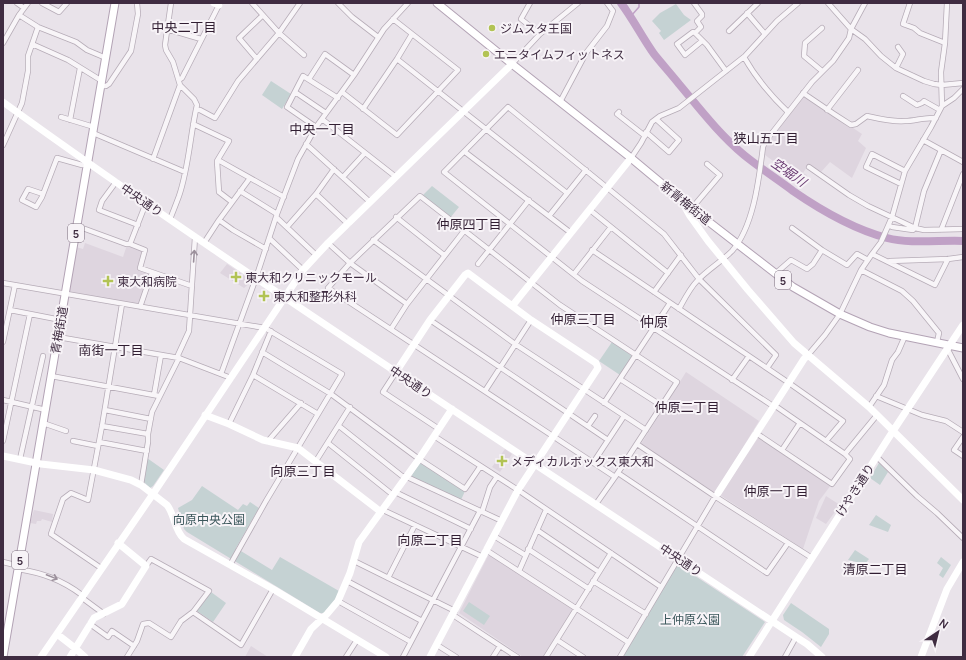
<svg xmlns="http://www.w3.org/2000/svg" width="966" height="660" font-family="Manrope,'Noto Sans JP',sans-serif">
<rect width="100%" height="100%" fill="#e9e3ea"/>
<!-- built -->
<path fill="#ded5df" d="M804 95 862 134 858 141 866 148 852 178 830 162 821 172 809 164 803 173 807 175 803 183 765 155 766 146Z
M85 243 123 257 127 245 143 251 137 268 149 272 138 305 68 291 76 247 83 249Z
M227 264 252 281 244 288 220 273Z
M686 372 759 421 715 493 641 444Z
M758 438 831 485 819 501 803 549 720 495Z
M505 449 512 454 500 472 492 467Z
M826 496 840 505 826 524 816 518Z
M34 510 53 514 52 522 42 519 41 521H37L36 524 30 523Z
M491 555 574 609 543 657H523L459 613 488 556Z
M251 646 268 657H245Z"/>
<!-- green -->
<path fill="#c5d2d3" d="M676 4 684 15 691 20 664 40 659 33 661 31 652 21 660 13Z
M271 81 291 94 282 109 262 95Z
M432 186 459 207 450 218 422 196Z
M612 342 631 355 632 358 620 375 599 361Z
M147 458 164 470 153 486 150 488 144 482Z
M422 463 465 491 461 500 412 477V475L419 464Z
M879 463 888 472 880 485 870 478Z
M202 486 238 510 243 504 247 506 250 502 259 508 236 548 272 570 280 557 339 591 335 600 324 613H320L187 532 184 529 178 508 192 500Z
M876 515 891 525 888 532 869 525Z
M855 550 869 559 865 564 848 560Z
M941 557 951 565 943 578 939 575 943 568 937 563Z
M677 564 765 622 742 657H622Z
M211 592 226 603 213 622 197 611Z
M469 602 490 616 484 625 463 611Z
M791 603 829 629V634L821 647 802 632 784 620 783 615Z"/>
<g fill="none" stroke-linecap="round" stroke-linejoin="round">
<!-- stream -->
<path stroke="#c0a1c6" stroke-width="1.5" d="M631 16 639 7V3"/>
<!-- river -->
<path stroke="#c0a1c6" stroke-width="8" d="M621 3C633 19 642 37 654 54 662 64 671 74 679 84 700 109 719 134 744 155 760 168 777 179 793 191 822 211 853 229 887 238 910 244 940 240 963 241"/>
<!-- street casing -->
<g stroke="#b6acb7" stroke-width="6">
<path id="street" d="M17 3 24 8
M42 3 59 12 67 3
M252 3 279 33 304 55
M338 3 352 17 378 37
M530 3 521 19 540 34
M694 3 702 14V16L697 21 701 27 695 33 693 32 677 44 685 55 702 41
M828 3 851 29 865 39 881 56 896 68 924 81 934 84 942 85 963 83
M910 3 903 24 914 28 920 33 945 43
M747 13 765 34
M19 15 38 27 76 42 87 50 106 58
M822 28 805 43 804 56 822 71
M167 29 201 39
M729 31 758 3
M695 33 707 45 726 71
M3 43 19 15 28 3
M32 44 68 60 102 81
M744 57C756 78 770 95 788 112
M257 59 239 38 263 15
M397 59 567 193
M512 64 540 34 578 3
M896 68 903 54 898 47
M309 79 325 54 354 75
M179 80 182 78 220 3
M101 86H106L109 84 131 51 138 14 137 3
M295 92 326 113
M342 92 397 135 458 70 393 19
M803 93 834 114 851 125 856 124 867 116C880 119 892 122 905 121 915 121 925 117 936 118
M903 96 917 105 922 103 924 101 940 110
M560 102 586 53 607 26 613 11 607 3
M942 106 954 98 963 89
M363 109 397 59 412 34
M196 110H200L215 118 238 81 279 33 300 3
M827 110 858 70
M619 112 617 114 645 136
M61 117 94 127
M322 119 396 177
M70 120 80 68
M193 124 229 141 217 161 219 192 232 202
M316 127 287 107 303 76 338 98
M646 132 669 152 679 140 656 119
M93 133 185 172
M923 140 963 162
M306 144 370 202
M3 145 22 103 28 71V56L38 27
M465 152 571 233
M631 158 641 143 652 122 660 116 679 108 745 56 777 21 798 3
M153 159 180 85
M218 160 284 197
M809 167 849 195 868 206 915 228 924 191 941 150
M343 177 365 153
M116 182 102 201 99 210 138 225
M901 184 866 167 872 154 905 171
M240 191 277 214
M43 194 28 189 22 200 36 207 42 197 57 158 82 165 88 163
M316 194 348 224
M692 208 720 175 707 164
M590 210 668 273
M549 216 586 170
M276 217 316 255
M396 217 444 255
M170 219C173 212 176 204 179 196 189 167 190 135 197 105L194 99 180 85 173 62 166 50 165 45 171 3
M219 220 233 230 266 249
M889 225 892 227 913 230 915 228 924 230 963 229
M77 226 126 244H130L145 250 140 268 192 286
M287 227 316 194 334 169
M792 228 822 250
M941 230 963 174
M269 238 303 270
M373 240 515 344 646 430
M204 243 219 220 250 178
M328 243 350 263 407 304
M130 244 146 203
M592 250 789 383 843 421 826 441
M872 254 935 285 948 259
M890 261 948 259 963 257
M478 264 529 200
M861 270 902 291 913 301 939 333 937 342
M574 274 611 227
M775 274 791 260 807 269 813 264 822 250 847 265 857 254 868 260
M3 283 265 328 342 374 266 501 230 565
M654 292 681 255
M140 307 152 272
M679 309C684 300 690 288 697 281 707 270 721 262 732 251 754 226 759 178 763 147L765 142 812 82 833 61 849 38 851 29 865 3
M10 310 61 320
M430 320 608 440
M391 329 407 304 464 231
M58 337 179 358 231 378
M3 342 15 285
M947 348 963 379
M262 352 331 394 419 459 465 489 480 467
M808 355 825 335 840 314 861 270 872 254 881 242 892 217 905 171 931 127 942 106 941 72 945 43 947 3
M767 368 776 355 699 279 664 234 508 107 444 172 582 281 773 406
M396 372 383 392 439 429
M221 374 256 278 277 214 298 159 316 127 354 75 384 29 408 3
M253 375 318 414
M51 376 159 396
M620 379 662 406
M732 380 749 356
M485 391 531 320
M154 395 161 355
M876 396 922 415 946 421 963 432
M3 400 46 410
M604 403 670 303
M869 407 884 385 892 360 898 352 905 336
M105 410 151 419
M43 423 66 431
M229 424 253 375 271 331
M102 426 148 434
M339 426 402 476 407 477 502 521
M588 426 595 416
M756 433 832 484 850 459 845 454 774 405
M434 436 518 490 661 587
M963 437 954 450 963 456
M3 441 30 314
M73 441 98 446
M268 441 301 403
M99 442 147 451
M328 443 393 495
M637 444 716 497 812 558
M782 450 800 423
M845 454 877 415
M877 457 917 496 937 513 963 538
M20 459 43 356
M316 461 350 407
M593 463 624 416
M618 473 767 573 788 543
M141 485 148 442V434L152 412 179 358 178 355 189 331 195 237
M395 492 471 529
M596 504 615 477 623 465 677 382 560 305 420 196 350 263 328 288 615 477
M383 510 483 557
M482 512 490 487 496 478
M537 530 599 572
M494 536 525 555
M528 549 589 589
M486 550 628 642
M354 561 455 611
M3 562 19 566
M101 568 51 534 63 499 71 493 88 500 102 426 122 304
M18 569C43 573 62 580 82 595
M519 571 546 510
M388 578 415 525
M347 581 422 621
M593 581 646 614
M81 597 104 614
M338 601 411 642
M193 612 241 645 273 589
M453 615 517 657
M90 624 108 637 112 631 134 646
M557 640 583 657
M437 645 456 657
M127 657 137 641 143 624 149 623 171 637 181 621 193 612 209 591 151 559 146 566
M346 657 357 640
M403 657 480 511
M493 657 500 646
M546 657 611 553
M620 657 716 495
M785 657 796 637"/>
</g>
<!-- primary casing -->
<g stroke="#b3a3b5" stroke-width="9">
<path id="primary" d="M437 3 512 64 631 158 691 208 793 287 840 314 870 327 889 333 963 348
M3 657 115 3"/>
</g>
<!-- street -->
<use href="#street" stroke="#f8f5f8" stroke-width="4.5"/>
<!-- secondary -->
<path stroke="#fff" stroke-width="7" d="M214 3 219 5
M3 102C152 210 306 312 459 414 571 488 683 563 796 637L807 644 822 657
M681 200 690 216 708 241 748 290 794 343 869 407 963 500
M513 305 631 158
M396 372 430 320 465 275 468 273 531 320 596 363 598 368 518 490 430 657
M205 415 229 424 263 440 298 448 381 512
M3 456 41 464 94 470 131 480 141 485 167 505C175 515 174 530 184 539L273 589 386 657
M718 493 804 359 808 355
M57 634 75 648 85 657
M41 657 153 494 303 270 328 243 512 64
M70 657 94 618 122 604 146 566 118 543
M295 657 311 629 327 614 338 601 350 573 359 542 419 459 452 409
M749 657 893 431 963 325
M921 657 947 589 963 562"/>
<!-- primary -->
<use href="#primary" stroke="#fff" stroke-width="7"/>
</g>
<!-- one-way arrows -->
<defs><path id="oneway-shaft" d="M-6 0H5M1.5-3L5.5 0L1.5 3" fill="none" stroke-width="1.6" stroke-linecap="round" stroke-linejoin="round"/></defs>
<g stroke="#9c909c">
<use href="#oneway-shaft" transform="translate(194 256) rotate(-86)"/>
<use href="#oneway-shaft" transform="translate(52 577) rotate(22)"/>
</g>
<!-- markers -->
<g fill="#b2c354" stroke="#f7f3f7" stroke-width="1.5">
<circle cx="492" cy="28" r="4"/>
<circle cx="486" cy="54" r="4"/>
<path d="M234 271h4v4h4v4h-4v4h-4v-4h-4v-4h4z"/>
<path d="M106 275h4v4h4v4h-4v4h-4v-4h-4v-4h4z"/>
<path d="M262 290h4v4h4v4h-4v4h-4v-4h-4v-4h4z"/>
<path d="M500 455h4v4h4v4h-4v4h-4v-4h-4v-4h4z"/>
</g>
<g text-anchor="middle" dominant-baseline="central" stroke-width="4" stroke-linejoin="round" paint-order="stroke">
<!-- shield labels -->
<g fill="#f7f3f7" stroke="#766878" stroke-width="1">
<rect x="68" y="224" width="16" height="18" rx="3"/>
<rect x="775" y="271" width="16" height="18" rx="3"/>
<rect x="12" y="551" width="16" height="18" rx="3"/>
</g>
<g font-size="11" font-weight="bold" fill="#3f2c41">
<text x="76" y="233">5</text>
<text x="783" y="280">5</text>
<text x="20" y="560">5</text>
</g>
<!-- poi labels -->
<g font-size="12" fill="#3f2c41" stroke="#f7f3f7" text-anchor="start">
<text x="500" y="28">ジムスタ王国</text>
<text x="494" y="54">エニタイムフィットネス</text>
<text x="245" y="277">東大和クリニックモール</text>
<text x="117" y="281">東大和病院</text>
<text x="273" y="296">東大和整形外科</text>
<text x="511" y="461">メディカルボックス東大和</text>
</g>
<!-- street labels -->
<g font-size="12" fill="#3f2c41" stroke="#f7f3f7">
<text transform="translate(142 200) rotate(35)">中央通り</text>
<text transform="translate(686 203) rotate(39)">新青梅街道</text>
<text transform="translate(59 330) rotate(-80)">青梅街道</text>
<text transform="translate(411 382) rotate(34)">中央通り</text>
<text transform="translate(855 490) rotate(-57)">けやき通り</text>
<text transform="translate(681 560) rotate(34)">中央通り</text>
</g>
<!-- park labels -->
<g font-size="12" fill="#3b575b" stroke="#f7f3f7">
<text x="209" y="519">向原中央公園</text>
<text x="690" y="619">上仲原公園</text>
</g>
<!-- neighbourhood labels -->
<g font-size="13" fill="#311e32" stroke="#f7f3f7">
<text x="184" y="27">中央二丁目</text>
<text x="322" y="129">中央一丁目</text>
<text x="766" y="138">狭山五丁目</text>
<text x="469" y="224">仲原四丁目</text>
<text x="583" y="319">仲原三丁目</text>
<text x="111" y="350">南街一丁目</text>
<text x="687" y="407">仲原二丁目</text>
<text x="303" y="471">向原三丁目</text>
<text x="776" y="491">仲原一丁目</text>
<text x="430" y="540">向原二丁目</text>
<text x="875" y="569">清原二丁目</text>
</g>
<!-- water labels -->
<g font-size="13" font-style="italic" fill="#693a71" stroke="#f7f3f7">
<text transform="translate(789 172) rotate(35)">空堀川</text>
</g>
<!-- quarter labels -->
<g font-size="14" fill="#311e32" stroke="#f7f3f7">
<text x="654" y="321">仲原</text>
</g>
</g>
<!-- border -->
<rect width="966" height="660" fill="none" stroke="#3f2c41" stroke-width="8"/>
<!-- north arrow -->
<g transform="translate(938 632) rotate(35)" stroke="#f7f3f7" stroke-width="3" paint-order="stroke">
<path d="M0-3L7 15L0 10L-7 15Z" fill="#3f2c41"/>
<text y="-6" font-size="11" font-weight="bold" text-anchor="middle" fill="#3f2c41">N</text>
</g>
</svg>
